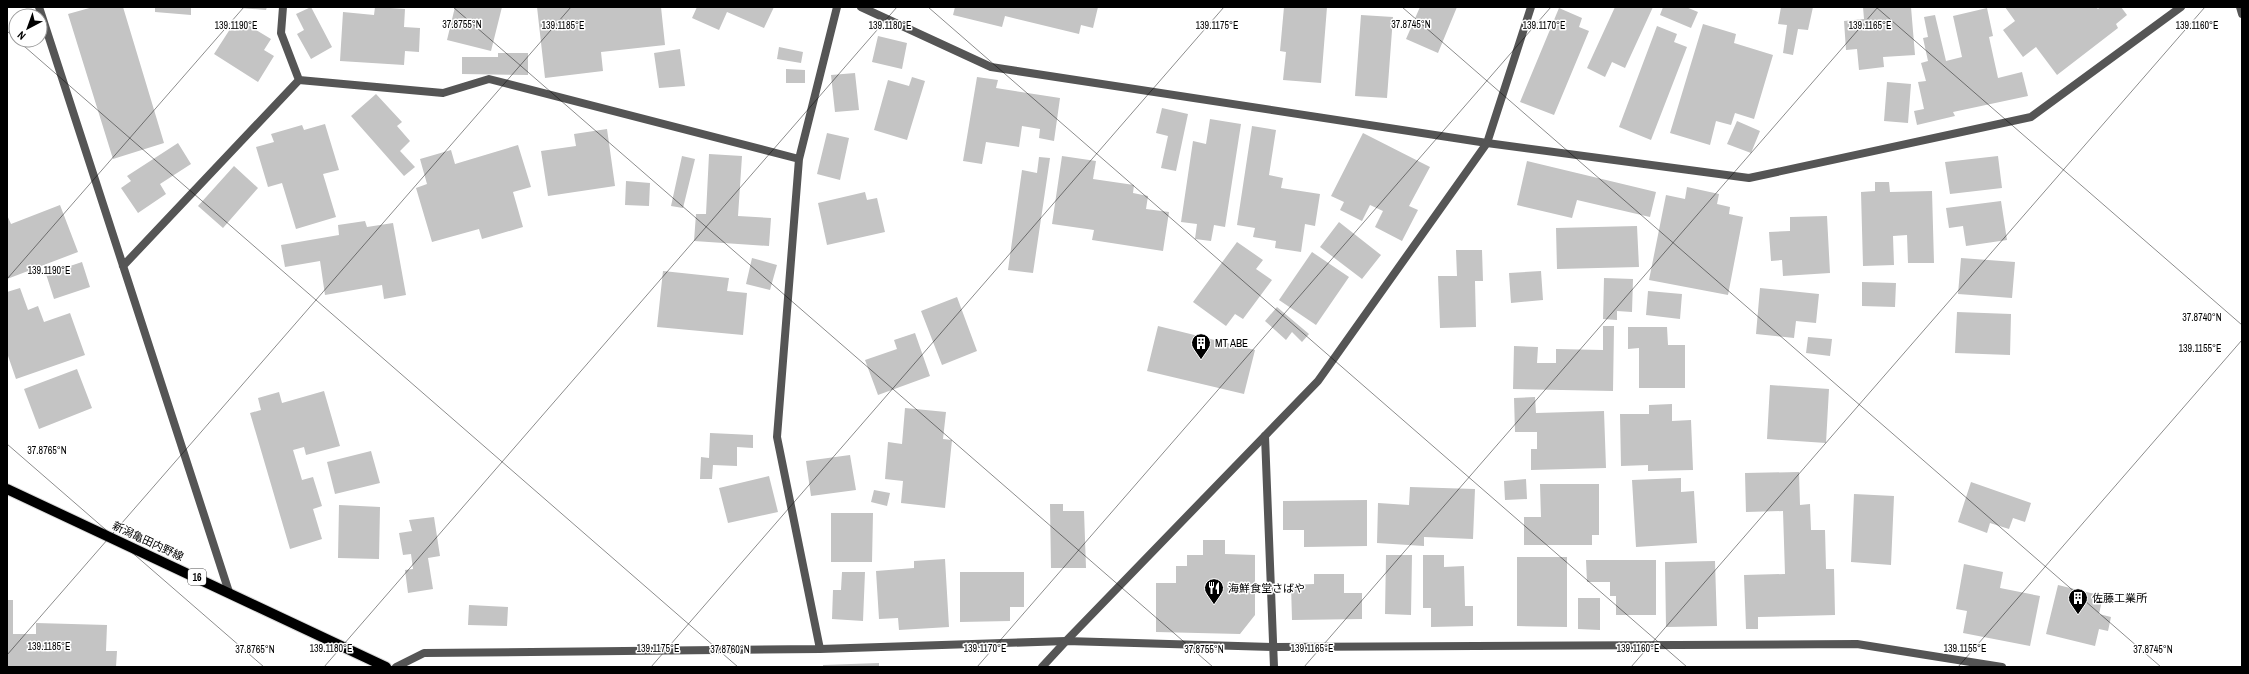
<svg xmlns="http://www.w3.org/2000/svg" width="2249" height="674" font-family="'Archivo Narrow','Noto Sans JP',sans-serif">
<rect width="100%" height="100%" fill="#fff"/>
<!-- building -->
<path fill="#c4c4c4" d="M93 7H123L164 143 113 159 68 14Z
M155 7H191V15L155 12Z
M226 7H267L266 10Z
M311 7 332 47 311 59 297 34 304 30 296 14Z
M375 7 405 9 404 27 420 28 419 52 405 51 404 65 340 61 343 12 374 15Z
M455 7H502L491 51 447 40Z
M537 7H661L665 45 601 52 603 71 545 78Z
M697 7H774L764 28 727 12 719 30 692 18Z
M955 7H1098L1093 28 1081 25 1079 34 1005 16 1002 27 953 15Z
M1284 7H1327L1321 83 1283 80 1286 52 1280 51Z
M1420 7H1457L1438 53 1406 39Z
M1615 7H1653L1625 68 1612 62 1605 77 1587 68Z
M1663 7H1686L1698 12 1691 28 1660 15Z
M1781 7H1813L1808 30 1798 29 1793 55 1783 53 1787 25 1778 24Z
M1863 7H1911L1915 55 1883 57 1884 67 1859 70 1857 49 1846 50 1844 21 1864 19Z
M2005 7H2096L2098 9 2100 7H2121L2127 15 2116 24 2118 28 2057 75 2036 47 2023 57 2003 30 2015 21Z
M1559 8 1582 18 1579 27 1589 31 1554 115 1520 102Z
M1987 8 1993 36 1989 37 1998 78 2022 72 2028 96 1953 112 1955 116 1917 125 1914 111 1924 109 1918 82 1926 81 1921 63 1928 61 1923 38 1928 37 1924 17 1935 15 1946 61 1962 57 1953 16Z
M1361 15 1393 17 1387 98 1355 96Z
M243 22 271 39 264 50 274 56 258 82 214 54 232 26 239 30Z
M1703 24 1736 34 1734 43 1773 55 1754 119 1735 113 1731 125 1716 121 1710 145 1670 133Z
M1657 26 1677 34 1674 42 1687 47 1651 140 1619 127Z
M878 36 907 43 902 69 872 62Z
M779 47 803 52 801 63 777 59Z
M680 49 685 86 659 88 654 53Z
M498 53H528V75L462 74V57H498Z
M786 69 805 70V83H786Z
M855 73 859 110 835 112 831 75Z
M912 77 925 81 907 140 874 130 888 80 909 86Z
M977 77 998 80 996 88 1060 98 1054 141 1039 138 1040 129 1022 126 1019 147 986 142 982 164 963 161Z
M1887 82 1911 84 1908 123 1884 121Z
M376 94 402 122 397 126 410 141 400 151 415 167 404 176 351 116Z
M1162 108 1188 114 1176 171 1161 168 1168 136 1156 133Z
M1210 119 1241 124 1225 227 1214 225 1211 241 1195 239 1197 224 1181 222 1193 141 1206 144Z
M1737 121 1760 131 1751 153 1727 144Z
M325 124 339 170 323 174 336 217 296 229 282 183 268 187 256 147 274 142 271 134 302 125 304 130Z
M1252 126 1276 130 1269 175 1283 178 1281 188 1320 194 1315 226 1305 224 1301 252 1275 248 1276 241 1253 237 1255 228 1237 225Z
M607 129 615 186 548 196 541 151 576 146 574 134Z
M827 133 849 138 840 180 817 174Z
M1363 133 1430 167 1409 206 1418 210 1402 241 1375 227 1383 211 1370 205 1362 221 1340 210 1344 202 1331 196Z
M178 143 191 164 160 184 166 194 138 213 121 188 131 181 127 176Z
M518 145 531 187 513 192 523 227 482 239 479 229 432 242 416 188 427 184 420 159 451 150 455 164Z
M709 154 742 156 738 216 771 218 769 246 694 241 696 214H706Z
M682 156 695 159 683 208 671 206Z
M1062 156 1096 161 1093 179 1134 185 1133 193 1148 196 1146 209 1169 212 1163 251 1092 240 1094 230 1052 224Z
M1998 156 2002 188 1950 194 1945 162Z
M1039 157 1050 158 1033 273 1008 270 1022 170 1037 173Z
M1527 161 1656 192 1650 217 1577 200 1572 218 1517 205Z
M234 166 258 188 223 228 198 206Z
M626 181 650 183 649 206 625 205Z
M1875 182H1889L1890 192 1932 191 1934 263H1908L1907 235 1893 236 1894 265 1863 266 1861 192 1875 191Z
M1687 187 1719 194 1717 204 1730 207 1729 214 1743 217 1728 295 1649 280 1666 195 1685 199Z
M865 192 867 200 877 198 885 232 827 245 818 203Z
M2001 201 2007 240 1966 246 1963 226 1949 228 1946 208Z
M60 205 78 252 7 279V215L11 224Z
M1827 216 1830 273 1783 276 1782 260 1771 261 1769 232 1790 231V217Z
M365 221 367 227 393 223 406 295 384 299 382 285 325 295 320 261 285 267 281 245 339 235 338 225Z
M1339 222 1381 255 1362 279 1320 247Z
M1637 226 1639 267 1557 269 1556 228Z
M1237 242 1263 260 1256 269 1272 280 1243 319 1235 314 1226 326 1193 302Z
M1456 250H1482L1483 281H1475L1476 327 1440 328 1438 276H1457Z
M1312 252 1349 277 1316 325 1279 300Z
M752 258 777 265 770 290 746 284Z
M1961 258 2015 262 2012 298 1958 294Z
M82 262 90 287 54 299 46 274Z
M663 271 729 278 727 291 747 293 743 335 657 327Z
M1541 271 1543 300 1511 303 1509 273Z
M1604 278 1633 279 1632 312 1617 311V320L1603 319Z
M1862 282 1896 283 1895 307 1862 306Z
M20 288 28 310 38 306 44 322 70 313 85 355 16 379 7 353V292Z
M1760 288 1819 294 1816 323 1796 321 1794 338 1756 334Z
M1648 291 1682 294 1680 319 1646 315Z
M957 297 977 351 942 365 921 311Z
M1277 307 1309 334 1302 342 1292 332 1286 340 1265 321Z
M1957 312 2011 314 2010 355 1955 353Z
M1158 326 1255 350 1244 394 1147 371Z
M1603 326H1614L1613 391 1513 389 1514 346 1538 347 1537 363H1556V349L1603 350Z
M1628 327H1667L1668 345H1685V388H1639V348L1628 349Z
M915 333 930 376 878 395 865 360 897 349 894 340Z
M1808 337 1832 339 1830 356 1806 353Z
M77 369 92 408 39 429 24 389Z
M1770 385 1829 389 1826 443 1767 439Z
M324 391 340 446 306 455 304 447 293 450 302 480 313 477 322 506 313 509 322 539 290 549 250 413 261 410 258 398 279 392 282 403Z
M1535 397 1536 413 1604 411 1606 468 1531 470V449H1537V432H1515L1514 398Z
M1672 404V421L1691 420 1693 470 1648 471V465L1621 466 1620 414H1649V405Z
M905 408 946 412 943 439 952 440 945 508 901 503 903 481 885 479 888 442 902 444Z
M710 433 753 435V448L737 447V466L713 465 712 479H700L701 457 709 458Z
M371 451 380 483 335 494 327 462Z
M850 455 856 490 811 496 806 461Z
M1799 472 1800 505 1810 504 1811 530H1825L1826 569H1834L1835 615 1758 617V629H1746L1744 575 1785 574 1783 511 1746 512 1745 473Z
M769 476 778 512 728 523 719 488Z
M1681 478V492L1694 491 1697 543 1636 547 1632 480Z
M1526 479 1527 499 1505 500 1504 481Z
M1971 482 2031 503 2025 522 2013 518 2009 529 1990 523 1987 533 1958 522Z
M1540 484H1599V535H1592V545H1524V517H1541Z
M1410 487 1475 489 1473 539 1424 537V546L1377 543 1378 503 1409 505Z
M874 490 890 493 887 506 871 502Z
M1854 494 1894 496 1891 565 1851 562Z
M1367 500V546L1304 547V530H1283V501Z
M1050 504H1063V511H1084L1086 568H1051Z
M339 505 380 507 379 559 338 558Z
M831 513H873L872 562H831Z
M434 517 440 556 428 558 433 589 408 593 405 570 413 569 411 554 403 555 399 533 412 531 409 520Z
M1203 540H1225V554L1255 555V615L1240 634 1156 632V583H1176V566H1187V555H1203Z
M1386 555H1412L1411 615 1385 614Z
M1423 555H1444V567L1464 566 1465 606H1473V626L1431 627V608H1423Z
M1517 557H1567V627L1517 626Z
M945 559 949 627 899 630 898 618 879 619 876 571 914 568V561Z
M1586 560H1656V615H1616V596H1610V582H1587Z
M1715 561 1717 626 1666 627 1665 562Z
M1964 564 2003 572 2000 588 2040 596 2030 646 1963 633 1967 611 1956 609Z
M842 572H865L863 621 832 619 833 590H841Z
M960 572H1024V607H1010V621L960 622Z
M1314 574H1344V593H1362V619L1292 620 1291 585 1314 584Z
M2058 585 2103 596 2099 614 2111 617 2108 631 2099 629 2095 646 2046 634Z
M1578 598H1600V630L1578 629Z
M7 600H13V634H36V623L107 625 106 651H117L116 667H7Z
M469 605 508 607 507 626 468 625Z
M879 663V667H823V665Z"/>
<g fill="none" stroke-linecap="round" stroke-linejoin="round">
<!-- primary casing -->
<g stroke="#dbdbdb" stroke-width="12">
<path id="primary" d="M7 489 386 667"/>
</g>
<!-- minor -->
<path stroke="#555" stroke-width="8" d="M39 7 229 592
M283 7 281 33 299 80 443 93 489 79 799 159
M861 7 991 67 1487 143 1749 178 2031 117 2181 7
M2240 7 2242 14
M1487 143 1531 7
M123 266 299 80
M1265 436 1274 667
M820 649 777 437 799 159 837 7
M396 667 424 653 820 649 1066 641 1274 647 1857 644 2002 667"/>
<!-- tertiary -->
<path stroke="#555" stroke-width="8" d="M1042 667 1066 641 1318 381 1487 143"/>
<!-- primary -->
<use href="#primary" stroke="#000" stroke-width="10"/>
</g>
<!-- ticks -->
<path fill="none" stroke="#000" stroke-width="1" stroke-opacity="0.45" d="M453 7 1213 667M928 7 1687 667M1402 7 2161 667M1876 7 2242 325M7 31 16 39M17 40 738 667M7 279 244 7M7 444 264 667M7 655 571 7M324 667 897 7M651 667 1224 7M977 667 1551 7M1304 667 1878 7M1631 667 2205 7M1958 667 2242 340"/>
<!-- icons -->
<defs>
<g id="building-pin" transform="scale(1)"><path d="M0 17L-7.5 6A9.5 9.5 0 1 1 7.5 6Z" fill="#000" stroke="#fff"/><path d="M-4-6H4V6H1V3H-1V6H-4ZM-2.5-4.3h1.7v1.8h-1.7ZM.8-4.3h1.7v1.8H.8ZM-2.5-1h1.7V.8h-1.7ZM.8-1h1.7V.8H.8Z" fill="#fff"/></g>
<g id="restaurant-pin" transform="scale(1)"><path d="M0 17L-7.5 6A9.5 9.5 0 1 1 7.5 6Z" fill="#000" stroke="#fff"/><path d="M-5-6h1v4h1v-4h1v4h1v-4h1v5L-1.5 .5V6h-2V.5L-5-1ZM5-6V6H3V1.5H1.5Q1.5-4 5-6Z" fill="#fff"/></g>
</defs>
<g fill-rule="evenodd">
<use href="#building-pin" x="1201" y="343"/>
<use href="#restaurant-pin" x="1214" y="588"/>
<use href="#building-pin" x="2078" y="598"/>
</g>
<g text-anchor="middle" dominant-baseline="central" stroke-width="3" stroke-linejoin="round" paint-order="stroke">
<!-- shield labels -->
<rect fill="#fff" stroke="#4c4c4c" stroke-width="1" x="188" y="569" width="18" height="16" rx="3"/>
<g font-size="10" font-weight="bold" fill="#000">
<text x="197" y="577">16</text>
</g>
<!-- poi labels -->
<g font-size="11" fill="#000" stroke="#fff" text-anchor="start">
<text x="1215" y="343">MT ABE</text>
<text x="1228" y="588">海鮮食堂さばや</text>
<text x="2092" y="598">佐藤工業所</text>
</g>
<!-- street labels -->
<g font-size="11" fill="#000" stroke="#fff">
<text transform="translate(148 541) rotate(25)">新潟亀田内野線</text>
</g>
</g>
<g font-size="10" text-anchor="middle" fill="#000" stroke="#fff" stroke-width="3" stroke-linejoin="round" paint-order="stroke">
<text x="462" y="28">37.8755°N</text>
<text x="1411" y="28">37.8745°N</text>
<text x="2197" y="29">139.1160°E</text>
<text x="236" y="29">139.1190°E</text>
<text x="563" y="29">139.1185°E</text>
<text x="890" y="29">139.1180°E</text>
<text x="1217" y="29">139.1175°E</text>
<text x="1544" y="29">139.1170°E</text>
<text x="1870" y="29">139.1165°E</text>
<text x="49" y="274">139.1190°E</text>
<text x="2202" y="321">37.8740°N</text>
<text x="2200" y="352">139.1155°E</text>
<text x="47" y="454">37.8765°N</text>
<text x="49" y="650">139.1185°E</text>
<text x="331" y="652">139.1180°E</text>
<text x="658" y="652">139.1175°E</text>
<text x="985" y="652">139.1170°E</text>
<text x="1312" y="652">139.1165°E</text>
<text x="1638" y="652">139.1160°E</text>
<text x="1965" y="652">139.1155°E</text>
<text x="255" y="653">37.8765°N</text>
<text x="730" y="653">37.8760°N</text>
<text x="1204" y="653">37.8755°N</text>
<text x="2153" y="653">37.8745°N</text>
</g>
<!-- border -->
<rect width="2249" height="674" fill="none" stroke="#000000" stroke-width="16"/>
<!-- north arrow -->
<g transform="translate(28 28) rotate(221)"><circle r="19" fill="#ffffff" stroke="#999999"/>
<path d="M0-3L7 15L0 10L-7 15Z" fill="#000000"/>
<text y="-6" font-size="11" font-weight="bold" text-anchor="middle" fill="#000000">N</text>
</g>
</svg>
